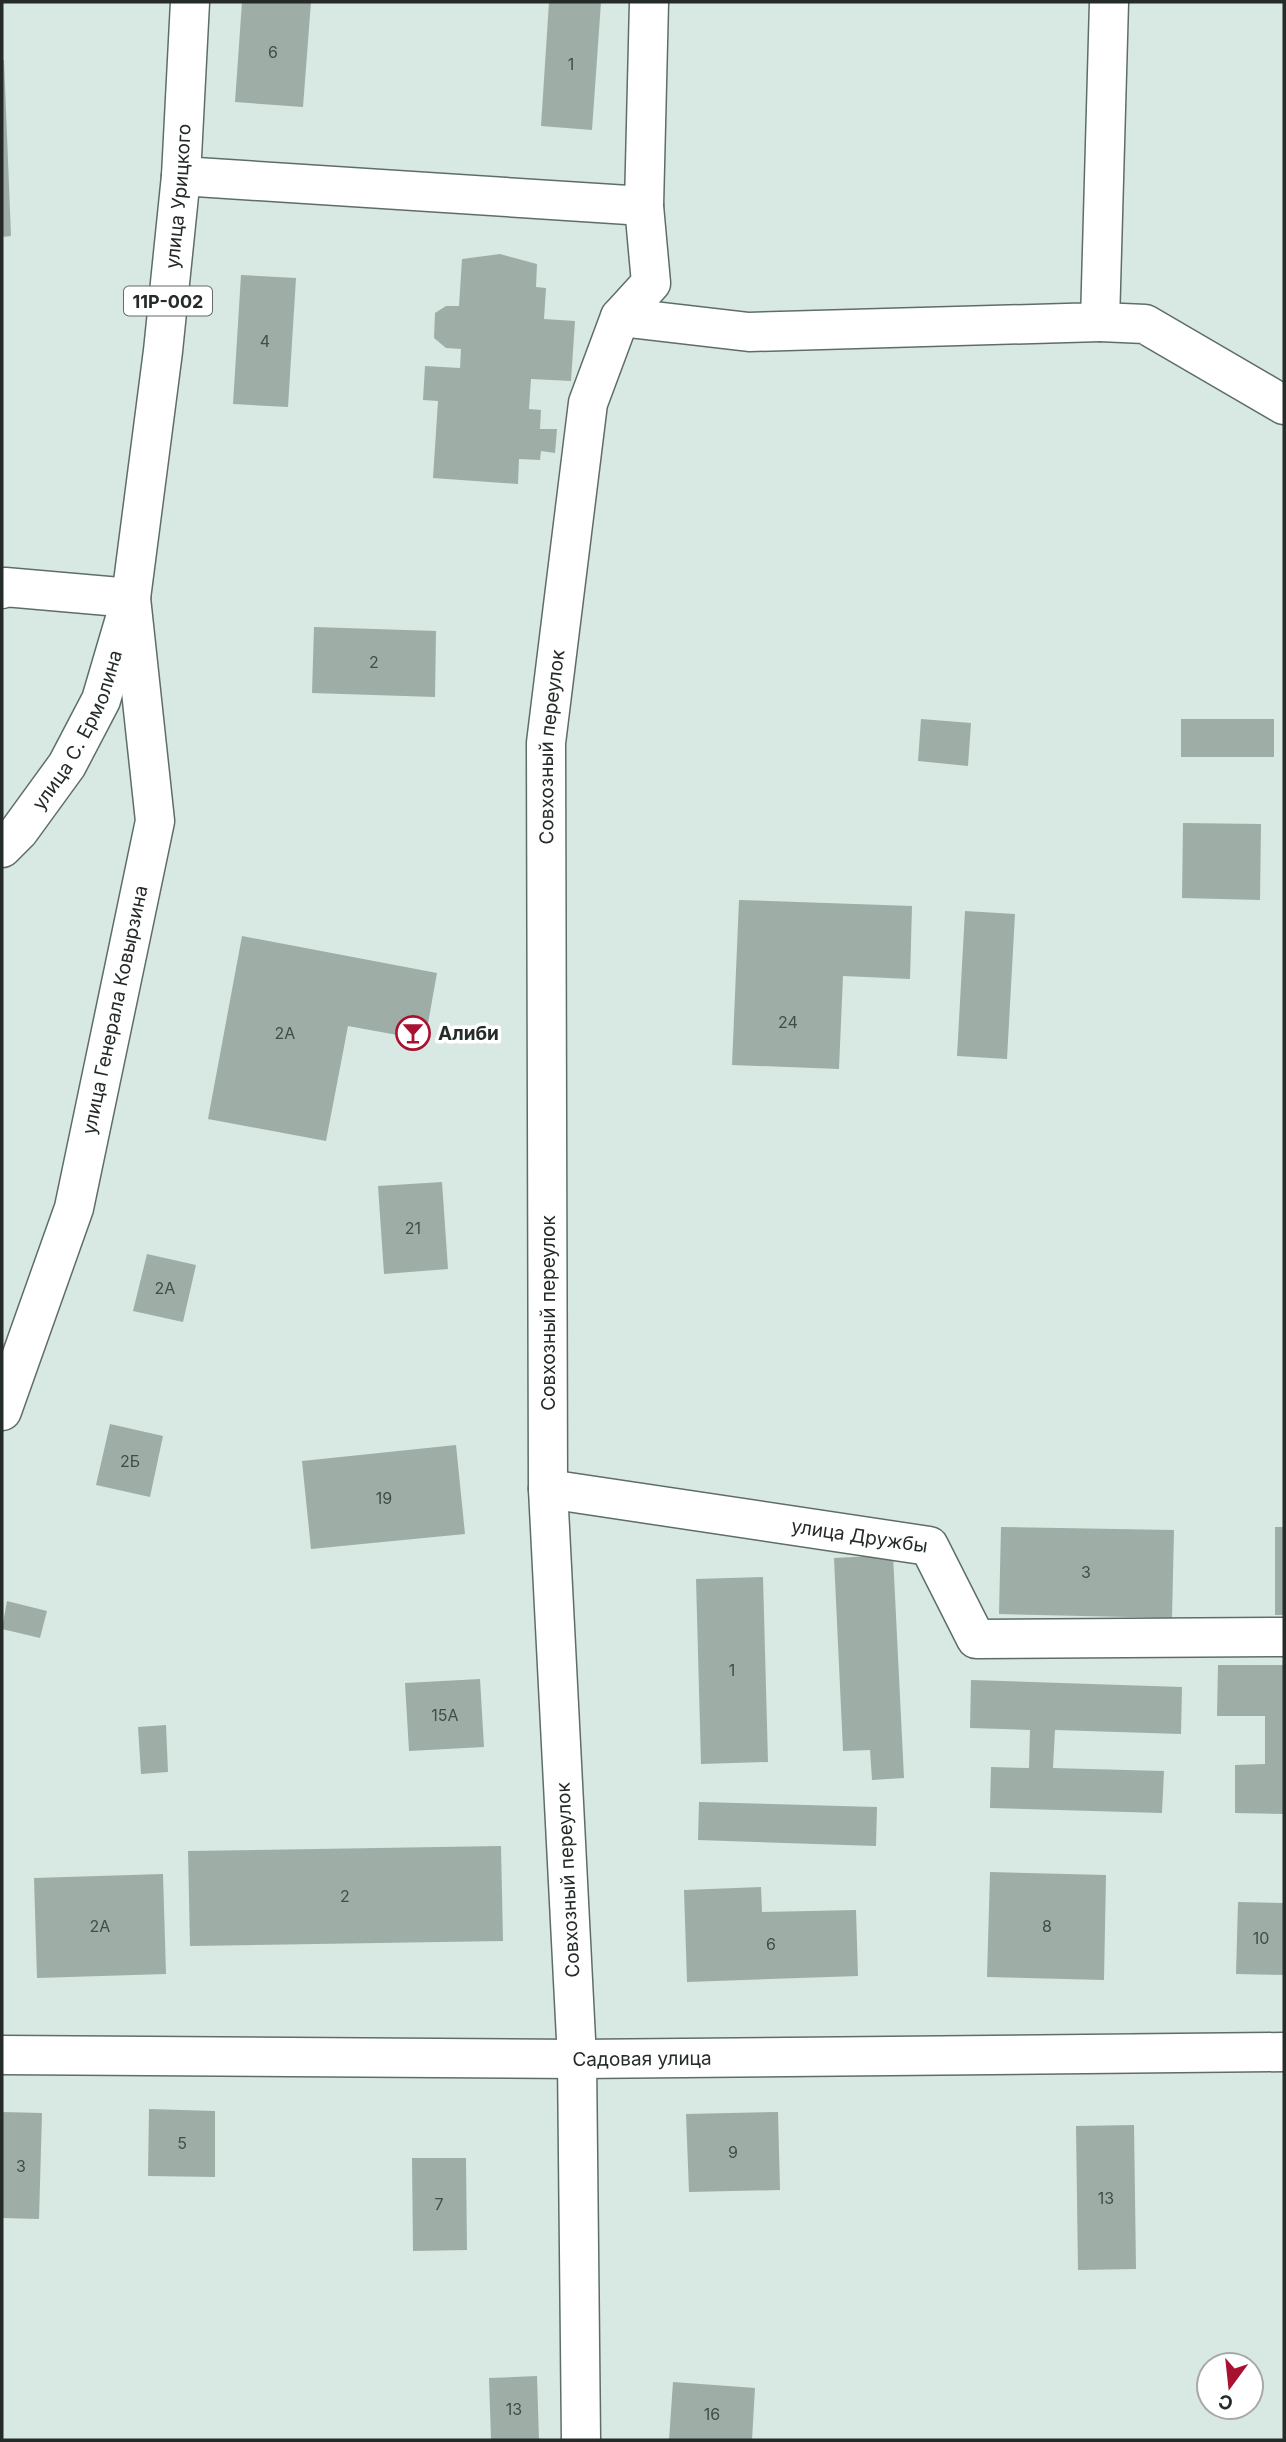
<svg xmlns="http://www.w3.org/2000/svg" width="1286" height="2442" font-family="Inter,sans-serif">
<rect width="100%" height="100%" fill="#d7e9e2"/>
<!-- building -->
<path fill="#9eaea7" d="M242 2H311L303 107 235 102Z
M549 2H601L592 130 541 126Z
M4 60 11 236 2 237V61Z
M500 254 537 264 536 287 546 288 544 319 575 321 571 381 531 379 529 409 541 410 540 429H557L555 453 541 451 540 460 519 459 518 484 433 478 438 401 423 400 425 366 460 368 461 349 446 348 434 338 435 313 446 306H459L462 259Z
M241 275 296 278 288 407 233 404Z
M314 627 436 631 435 697 312 693Z
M921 719 971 723 968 766 918 761Z
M1181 719H1274V757H1181Z
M1183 823 1261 824 1260 900 1182 898Z
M739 900 912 906 910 979 843 976 839 1069 732 1065Z
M965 911 1015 914 1007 1059 957 1056Z
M242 936 437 973 425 1040 348 1026 326 1141 208 1119Z
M442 1182 448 1269 384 1274 378 1186Z
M147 1254 196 1265 183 1322 133 1311Z
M110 1424 163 1436 150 1497 96 1485Z
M456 1445 465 1534 311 1549 302 1461Z
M1001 1527 1174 1530 1172 1618 999 1614Z
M1275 1527H1284V1615H1275Z
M893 1555 904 1778 872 1780 870 1750 843 1751 834 1558Z
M763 1577 768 1762 701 1764 696 1579Z
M7 1601 47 1611 40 1638 2 1629Z
M1218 1665H1284V1814L1235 1813V1765L1265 1764V1716H1217Z
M480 1679 484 1747 409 1751 405 1683Z
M971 1680 1182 1687 1181 1734 1055 1730 1053 1768 1164 1771 1162 1813 990 1808 991 1767 1029 1768 1030 1730 970 1728Z
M166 1725 168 1772 141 1774 138 1727Z
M699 1802 877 1807 876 1846 698 1840Z
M501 1846 503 1941 190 1946 188 1851Z
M990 1872 1106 1875 1104 1980 987 1977Z
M163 1874 166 1974 37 1978 34 1878Z
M761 1887 762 1912 856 1910 858 1976 687 1982 684 1890Z
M1238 1902 1284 1903V1975L1236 1974Z
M149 2109 215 2111V2177L148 2176Z
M2 2112 42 2113 39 2219 2 2218Z
M778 2112 780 2190 689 2192 686 2114Z
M1134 2125 1136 2269 1078 2270 1076 2126Z
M412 2158H466L467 2250 413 2251Z
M537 2376 539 2440H491L489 2378Z
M673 2382 755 2388 752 2440H669Z"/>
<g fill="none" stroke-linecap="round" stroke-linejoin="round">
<!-- minor casing -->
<g stroke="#5e6e67" stroke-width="41">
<g id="minor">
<path d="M181 176 644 206"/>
<path d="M620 317 749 332 1100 322 1109 2"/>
<path d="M1100 322 1145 324 1284 405"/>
<path d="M2 589 5 587 131 598 155 821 74 1208 2 1411"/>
<path id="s1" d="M548 1489 929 1546 976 1639 1284 1637"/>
<path id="s2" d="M2 2055 577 2059 1284 2052"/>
<path id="s3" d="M581 2440 577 2059 548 1489 546 743 588 403 620 317 651 283 644 206 649 2"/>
</g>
</g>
<!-- major casing -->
<g stroke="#5e6e67" stroke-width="41">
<g id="major">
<path id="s4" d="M2 848 19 831 67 765 101 700 131 598 163 351 181 176 190 2"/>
</g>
</g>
<!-- minor -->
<use href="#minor" stroke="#fff" stroke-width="38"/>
<!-- major -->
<use href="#major" stroke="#fff" stroke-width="38"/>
</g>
<!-- icons -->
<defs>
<g id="bar-ring" transform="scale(1.75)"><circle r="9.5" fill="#fff" stroke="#a91130" stroke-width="1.5"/><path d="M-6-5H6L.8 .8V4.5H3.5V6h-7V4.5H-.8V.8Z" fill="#a91130"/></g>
</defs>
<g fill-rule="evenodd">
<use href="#bar-ring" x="413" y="1033"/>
</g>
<g text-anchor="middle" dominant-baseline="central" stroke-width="7" stroke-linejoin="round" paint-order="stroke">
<!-- number labels -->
<g font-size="16" fill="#434c48">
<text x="273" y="52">6</text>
<text x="571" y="64">1</text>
<text x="265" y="341">4</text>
<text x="374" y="662">2</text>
<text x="788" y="1022">24</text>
<text x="285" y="1033">2А</text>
<text x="413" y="1228">21</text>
<text x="165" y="1288">2А</text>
<text x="130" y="1461">2Б</text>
<text x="384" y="1498">19</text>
<text x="1086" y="1572">3</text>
<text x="732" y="1670">1</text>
<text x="445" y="1715">15А</text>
<text x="345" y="1896">2</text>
<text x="100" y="1926">2А</text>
<text x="1047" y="1926">8</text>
<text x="1261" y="1938">10</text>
<text x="771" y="1944">6</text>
<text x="182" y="2143">5</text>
<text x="733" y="2152">9</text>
<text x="21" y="2166">3</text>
<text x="1106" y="2198">13</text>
<text x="439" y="2204">7</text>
<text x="514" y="2409">13</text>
<text x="712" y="2414">16</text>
</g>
<!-- shield labels -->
<rect fill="#fff" stroke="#666b69" stroke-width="2" x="124" y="286.5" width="88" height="29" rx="5"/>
<g font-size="18" font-weight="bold" fill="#252b29">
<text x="168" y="301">11Р-002</text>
</g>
<!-- street labels -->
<g font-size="19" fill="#252b29" stroke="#fff">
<text stroke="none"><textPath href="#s4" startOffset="690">улица Урицкого</textPath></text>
<text stroke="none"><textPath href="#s4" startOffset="142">улица С. Ермолина</textPath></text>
<text stroke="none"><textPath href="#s3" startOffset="1694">Совхозный переулок</textPath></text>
<text transform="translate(115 1010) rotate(-78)">улица Генерала Ковырзина</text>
<text transform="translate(548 1313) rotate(-90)">Совхозный переулок</text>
<text stroke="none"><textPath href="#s1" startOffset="315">улица Дружбы</textPath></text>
<text transform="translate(568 1880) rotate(-93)">Совхозный переулок</text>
<text stroke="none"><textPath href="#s2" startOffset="640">Садовая улица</textPath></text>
</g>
<!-- poi labels -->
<g font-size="19" font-weight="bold" fill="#252b29" stroke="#fff" text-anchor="start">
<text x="438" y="1033">Алиби</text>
</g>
</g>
<!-- border -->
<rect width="1286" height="2442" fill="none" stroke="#252b29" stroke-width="7"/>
<!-- north arrow -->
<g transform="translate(1230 2386) rotate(195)"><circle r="33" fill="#ffffff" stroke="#a8aaa9" stroke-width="2"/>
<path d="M0-5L12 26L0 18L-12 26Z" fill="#a91130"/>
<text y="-10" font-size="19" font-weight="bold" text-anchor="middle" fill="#252b29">С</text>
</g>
</svg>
